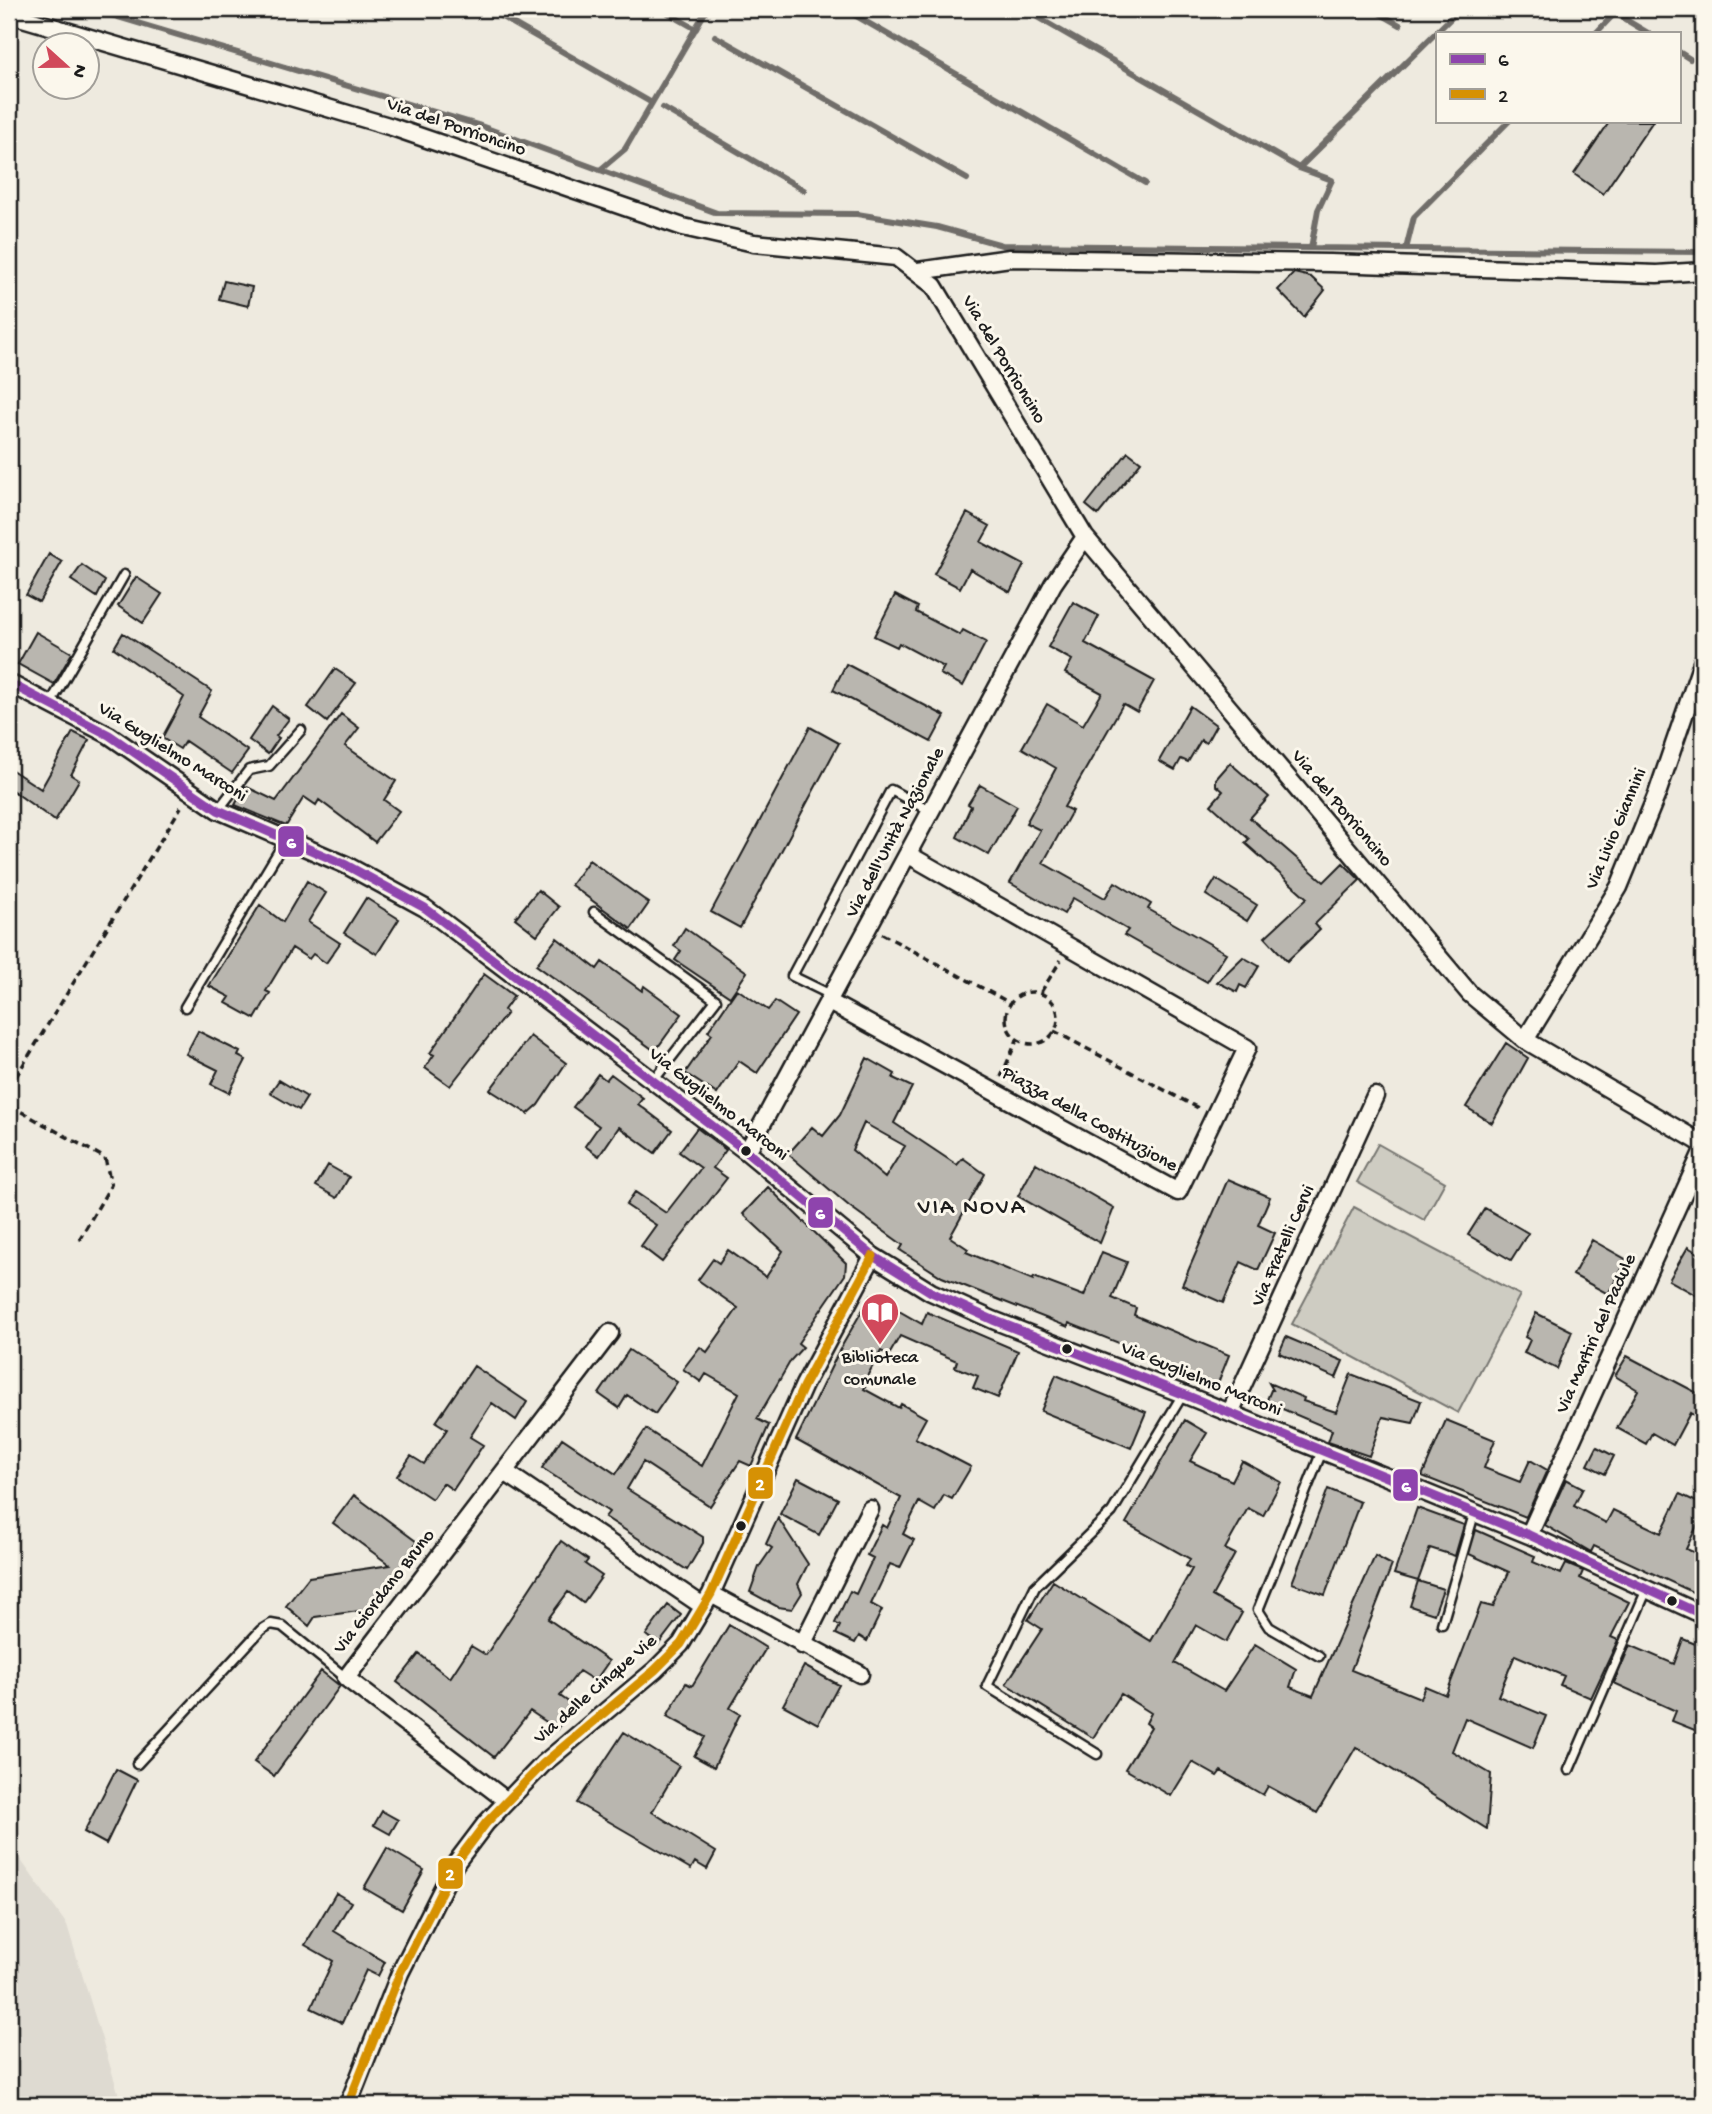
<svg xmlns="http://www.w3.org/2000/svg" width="1712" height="2114" font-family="'Gochi Hand',sans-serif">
<rect width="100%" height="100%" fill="#eeeadf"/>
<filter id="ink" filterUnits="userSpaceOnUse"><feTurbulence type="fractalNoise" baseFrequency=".0143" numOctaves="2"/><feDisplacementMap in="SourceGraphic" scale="14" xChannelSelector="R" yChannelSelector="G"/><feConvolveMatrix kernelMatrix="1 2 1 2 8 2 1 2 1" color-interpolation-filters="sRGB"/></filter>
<g filter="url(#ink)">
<!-- built -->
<path fill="#dedad1" d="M10 1845 67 1925 122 2105H9Z"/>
<!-- green -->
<path fill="#ceccc2" stroke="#75746f" stroke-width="2" d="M1378 1144 1445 1182 1424 1220 1357 1182Z
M1354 1207 1520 1295 1458 1413 1292 1324Z"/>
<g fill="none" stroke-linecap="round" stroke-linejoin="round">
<!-- stream -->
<path stroke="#6f6d69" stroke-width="6" d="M91 9 478 125 717 213 857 214 937 227 1002 245 1703 252
M488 9 652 103
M661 9 696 29
M844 9 1145 183
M1023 9 1299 168 1332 180 1318 210 1311 248
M1372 9 1400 25
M1608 9 1648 33
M1596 33 1615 13
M715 36 967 179
M1679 52 1690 59
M663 108 804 190
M1299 168 1460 9
M600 170 625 149 707 9
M1406 249 1414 217 1509 121"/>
</g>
<!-- building -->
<path fill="#b9b6af" stroke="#1c1c1c" stroke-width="2" fill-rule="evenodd" d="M1610 121H1653L1603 194 1574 174Z
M1294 273 1311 277 1325 290 1304 317 1278 290Z
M224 281 252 287 248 306 219 299Z
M1128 452 1141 462 1098 515 1086 505Z
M967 513 990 526 981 542 1024 565 1010 592 970 569 960 588 934 574Z
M49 554 62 562 39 602 26 595Z
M82 565 105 581 97 597 71 580Z
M136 577 162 594 143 623 118 606Z
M895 595 918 607 916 612 960 635 963 630 986 642 963 686 940 674 944 667 899 643 897 647 874 636Z
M1073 602 1099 616 1085 643 1154 681 1137 712 1123 704 1064 807 1072 811 1043 863 1105 898 1115 882 1151 904 1148 909 1226 953 1207 982 1124 935 1128 930 1073 898 1064 914 1010 883 1040 830 1026 823 1056 768 1022 748 1047 704 1083 725 1102 693 1065 673 1072 660 1048 647Z
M36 632 72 653 54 684 18 664Z
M123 633 212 691 198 717 248 751 232 773 185 741 180 749 162 738 184 697 114 648Z
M846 664 945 716 931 742 833 690Z
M335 669 356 683 327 722 308 707Z
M272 706 289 719 276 736 279 738 268 754 249 740Z
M1190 706 1216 725 1206 743 1201 740 1188 762 1181 759 1175 770 1159 761Z
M341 714 359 728 345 746 396 781 384 800 399 811 375 842 319 800 316 805 304 797 286 826 235 805 245 786 276 801Z
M810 727 839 743 740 928 711 912Z
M73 732 89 740 71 775 79 780 55 821 9 788V768L41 789Z
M1230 763 1269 797 1250 818 1324 882 1343 863 1360 880 1315 924 1320 930 1287 961 1265 937 1307 898 1245 843 1249 839 1211 805 1223 791 1216 785V779Z
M980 785 1017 806 989 855 957 837 971 806 968 804Z
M589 860 649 903 631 929 571 885Z
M1216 879 1257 905 1247 921 1206 895Z
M307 881 326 893 308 922 340 943 326 963 313 954 309 959 292 948 266 991 270 993 255 1019 226 1003 230 997 209 986 260 905 283 922Z
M538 890 559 907 537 935 515 918Z
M366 898 399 919 377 954 344 933Z
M685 928 747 972 730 997 675 960 681 951 674 946Z
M557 938 597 969 602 962 642 991 644 986 682 1014 655 1051 536 965Z
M1243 957 1259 966 1246 988 1240 985 1237 992 1217 982Z
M484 974 514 996 504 1010 507 1013 450 1086 425 1068 434 1055 430 1053Z
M737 989 768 1010 775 1001 796 1015 757 1073 739 1061 717 1094 685 1073 712 1034 708 1031Z
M198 1031 240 1052 238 1056 246 1060 229 1093 211 1084 218 1070 186 1054Z
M530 1036 566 1063 538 1105 528 1114 490 1090Z
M1506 1043 1528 1058 1492 1123 1466 1107Z
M867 1058 895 1074 893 1078 912 1087 894 1123 957 1165 963 1158 985 1174 950 1237 968 1249 966 1252 1033 1280 1034 1277 1084 1296 1102 1252 1127 1262 1112 1298 1136 1308 1134 1315 1229 1355 1216 1388 1138 1354 1139 1351 1069 1323 1068 1327 942 1277 900 1250 903 1245 849 1206 788 1154 812 1127 823 1136 840 1115ZM864 1123 905 1146 885 1178 852 1150Z
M598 1074 606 1080 611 1074 643 1098 638 1104 672 1130 655 1153 619 1127 599 1156 585 1146 599 1126 573 1107Z
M279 1080 307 1097 299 1110 270 1093Z
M697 1128 726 1150 713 1168 727 1178 662 1262 641 1246 656 1225 626 1205 635 1192 666 1213 701 1168 679 1152Z
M1036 1163 1114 1208 1100 1243 1018 1196Z
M328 1165 349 1177 337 1198 316 1186Z
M1228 1179 1270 1197 1258 1225 1275 1233 1258 1270 1241 1262 1223 1303 1182 1285Z
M768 1187 846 1263 845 1275 798 1343 803 1347 791 1360 757 1419 769 1425 751 1466 740 1461 710 1506 643 1462 627 1489 703 1537V1543L687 1570 605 1517 609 1512 542 1468 562 1438 616 1474 646 1429 702 1466 739 1393 706 1374 701 1382 683 1369 700 1347 707 1352 738 1308 698 1280 713 1259 719 1263 728 1250 766 1277 783 1251 743 1214Z
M1485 1208 1528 1233 1511 1260 1468 1235Z
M1592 1240 1627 1260 1608 1294 1573 1275Z
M1688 1247 1703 1256V1299L1669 1280Z
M871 1295 922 1324 927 1312 1018 1351 998 1398 973 1388 978 1376 955 1367 957 1361 900 1336 889 1355 881 1351 865 1380 868 1382 864 1389 899 1408 901 1404 926 1418 915 1438 971 1467 952 1499 944 1495 935 1511 919 1502 903 1534 914 1540 900 1568 890 1564 871 1604 882 1610 867 1641 859 1636 855 1643 836 1634 840 1626 835 1623 850 1591 856 1594 873 1558 867 1555 882 1525 887 1528 901 1498 796 1440 839 1351Z
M1536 1313 1572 1331 1557 1369 1524 1353 1530 1340 1525 1337Z
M1286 1337 1343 1361 1336 1378 1279 1353Z
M629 1350 677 1382 655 1414 627 1395 619 1408 599 1394Z
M1627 1356 1703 1396 1695 1416 1690 1413 1673 1445 1652 1433 1646 1444 1617 1428 1638 1390 1615 1376Z
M474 1366 527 1402 516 1420 492 1403 470 1437 483 1445 453 1490 443 1483 432 1499 397 1476 411 1456 424 1464 447 1429 436 1422Z
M1351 1374 1421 1401 1413 1423 1383 1417 1369 1456 1328 1442 1332 1430 1266 1402 1271 1390H1273L1269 1383 1304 1398 1303 1401 1336 1412Z
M1056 1375 1146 1412 1131 1448 1041 1411Z
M1185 1420 1207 1433 1190 1461 1232 1481 1242 1461 1281 1482 1263 1516 1248 1508 1225 1549 1235 1554 1212 1596 1242 1613 1226 1642 1196 1625 1175 1663 1224 1691 1255 1644 1296 1669 1290 1687 1313 1696 1375 1556 1392 1565 1351 1670 1420 1698 1425 1686 1446 1695 1481 1604 1493 1607 1509 1572 1469 1554 1476 1530 1535 1556 1533 1562 1561 1574 1566 1564 1583 1571 1580 1578 1629 1602 1611 1637 1618 1640 1591 1698 1560 1685 1564 1676 1515 1655 1498 1696 1546 1716 1533 1748 1465 1718 1452 1751 1491 1774 1487 1829 1356 1747 1317 1813 1268 1786 1263 1795 1221 1771 1217 1776 1192 1762 1171 1796 1125 1769 1151 1727 1146 1723 1151 1713 1121 1694 1093 1738 1006 1684 1042 1629 1028 1620 1053 1581 1151 1641 1192 1569 1186 1566 1190 1559 1126 1523Z
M1446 1420 1495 1440 1484 1468 1520 1482 1530 1460 1547 1470 1526 1517 1422 1476Z
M1597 1447 1614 1456 1605 1474 1588 1465Z
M798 1478 838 1499 819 1535 780 1514Z
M1566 1479 1583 1488 1574 1506 1606 1523 1613 1510 1661 1533 1680 1494 1703 1505V1513L1686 1549 1703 1556V1597L1594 1546 1591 1552 1545 1525Z
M1328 1489 1360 1502 1325 1595 1292 1583Z
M354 1495 417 1542 366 1618 359 1611 315 1617 309 1626 286 1606 309 1577 390 1565 333 1523Z
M1417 1508 1464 1525 1455 1556 1430 1548 1418 1581 1394 1574Z
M778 1518 808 1564 798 1584 802 1593 792 1609 778 1607 750 1592 759 1567 772 1548 766 1544Z
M561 1541 588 1560 585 1564 602 1576 583 1603 568 1592 548 1619 609 1661 595 1681 579 1671 560 1696 573 1705 557 1729 530 1711 494 1757 397 1682 419 1654 450 1678 471 1646 486 1655Z
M1418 1581 1443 1589 1434 1614 1410 1606Z
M668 1605 681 1615 658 1645 646 1635Z
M729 1625 766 1648 730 1708 740 1714 714 1767 694 1756 705 1737 667 1716 686 1683 692 1686Z
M1683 1639 1703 1647V1716L1697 1731 1672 1721 1676 1711 1614 1683 1630 1645 1674 1664Z
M804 1666 839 1685 818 1724 783 1705Z
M321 1671 340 1686 274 1776 254 1762Z
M624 1732 679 1766 652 1812 716 1852 707 1869 695 1862 691 1869 577 1803Z
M116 1769 137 1780 106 1844 84 1832Z
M382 1811 398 1820 390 1834 374 1825Z
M387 1848 424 1870 402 1910 364 1888Z
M336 1893 351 1902 334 1931 385 1962 378 1976 366 1970 342 2023 311 2008 333 1961 305 1945Z"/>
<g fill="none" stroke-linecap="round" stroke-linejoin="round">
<!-- service casing -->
<g stroke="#1c1c1c" stroke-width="13">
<path id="service" d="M50 704 124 575
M218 810 249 770 269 766 301 730
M594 912 716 1000 653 1081
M831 995 792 976 891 790 932 812
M185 1007 286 839
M1442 1624 1474 1514
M1319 1656 1269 1627 1258 1610 1322 1451
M1097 1754 987 1686 1035 1587 1112 1512 1183 1394
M137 1764 261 1630 271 1624 282 1626 346 1678
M1569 1770 1647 1589"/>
</g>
<!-- minor casing -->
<g stroke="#1c1c1c" stroke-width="21">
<path id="minor" d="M9 14 392 127 683 227 754 243 896 257 934 286 1085 537 1470 994 1525 1040 1703 1144
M918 271 1010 258 1330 263 1657 274 1703 271
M9 683 109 735 218 810 346 865 425 908 747 1152 873 1256 931 1292 993 1320 1183 1394 1529 1535 1703 1615
M829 1002 1178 1192 1247 1048 909 855
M1525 1040 1619 887 1657 794 1703 660
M747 1152 1053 584 1085 537
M1230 1413 1375 1096
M505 1472 703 1606
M1529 1535 1703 1150
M711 1594 860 1674
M802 1645 870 1509
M507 1801 346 1678 610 1333
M348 2105 400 1973 455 1864 486 1823 543 1764 655 1670 681 1644 711 1594 804 1385 873 1256"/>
</g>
<!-- path -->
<path stroke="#1c1c1c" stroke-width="3.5" stroke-dasharray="7 5" stroke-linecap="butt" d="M882 934 1010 1003
M1006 1018a26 26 0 1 1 52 0a26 26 0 1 1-52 0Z
M1041 992 1061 960
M1054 1031 1200 1109
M1001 1077 1017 1040
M79 1240 111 1185 105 1158 18 1110 11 1100 9 1088 181 807"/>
<!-- service -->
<use href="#service" stroke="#fbf7ec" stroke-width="8"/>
<!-- minor -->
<use href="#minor" stroke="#fbf7ec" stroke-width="16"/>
<!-- bus-1 casing -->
<g stroke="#fbf7ec" stroke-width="14">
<path id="bus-1" d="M9 683 109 735 218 810 346 865 425 908 747 1152 873 1256 931 1292 993 1320 1183 1394 1529 1535 1703 1615"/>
</g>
<!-- bus-2 casing -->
<g stroke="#fbf7ec" stroke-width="14">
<path id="bus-2" d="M348 2105 400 1973 455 1864 486 1823 543 1764 655 1670 681 1644 711 1594 804 1385 873 1256"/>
</g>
<!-- bus-1 -->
<use href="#bus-1" stroke="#8e44ad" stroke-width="9"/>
<!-- bus-2 -->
<use href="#bus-2" stroke="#d69104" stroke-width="9"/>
</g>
</g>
<!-- icons -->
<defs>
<g id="library-pin" transform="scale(2.0125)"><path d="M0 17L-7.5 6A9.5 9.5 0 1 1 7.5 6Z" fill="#d1495b" stroke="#fbf7ec"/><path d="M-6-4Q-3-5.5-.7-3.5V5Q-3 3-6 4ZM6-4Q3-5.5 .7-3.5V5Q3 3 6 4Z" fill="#fff"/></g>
</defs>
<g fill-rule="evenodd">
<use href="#library-pin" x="880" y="1312"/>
</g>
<!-- markers -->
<g fill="#1c1c1c" stroke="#fbf7ec" stroke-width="2.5">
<circle cx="746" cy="1151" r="6"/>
<circle cx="1067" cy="1349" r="6"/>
<circle cx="741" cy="1526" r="6"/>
<circle cx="1672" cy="1601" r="6"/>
</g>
<g text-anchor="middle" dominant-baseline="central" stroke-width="6" stroke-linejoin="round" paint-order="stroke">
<!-- street labels -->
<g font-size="19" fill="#1c1c1c" stroke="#fbf7ec">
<text transform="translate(456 128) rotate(19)">Via del Porrioncino</text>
<text transform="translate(1003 360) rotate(59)">Via del Porrioncino</text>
<text transform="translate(172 753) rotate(32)">Via Guglielmo Marconi</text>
<text transform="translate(1341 809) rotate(50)">Via del Porrioncino</text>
<text transform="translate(1617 829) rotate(-67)">Via Livio Giannini</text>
<text transform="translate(896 833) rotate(-62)">Via dell'Unità Nazionale</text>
<text transform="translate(718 1105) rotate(38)">Via Guglielmo Marconi</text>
<text transform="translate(1089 1120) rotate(29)">Piazza della Costituzione</text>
<text transform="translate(1284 1246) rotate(-66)">Via Fratelli Cervi</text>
<text transform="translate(1597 1334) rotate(-66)">Via Martiri del Padule</text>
<text transform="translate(1201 1380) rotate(22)">Via Guglielmo Marconi</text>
<text transform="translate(385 1592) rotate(-52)">Via Giordano Bruno</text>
<text transform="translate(596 1690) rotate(-41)">Via delle Cinque Vie</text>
</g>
<!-- poi labels -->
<g font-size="19" fill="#1c1c1c" stroke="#fbf7ec">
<text x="880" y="1358">Biblioteca<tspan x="880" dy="22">comunale</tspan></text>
</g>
<!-- quarter labels -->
<g font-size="23" letter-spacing="2" fill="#1c1c1c" stroke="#fbf7ec">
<text x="972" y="1208">VIA NOVA</text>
</g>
</g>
<g stroke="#fbf7ec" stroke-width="2.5">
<rect x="277" y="825" width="28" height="33" rx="7" fill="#8e44ad"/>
<rect x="807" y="1196" width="27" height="33" rx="7" fill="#8e44ad"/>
<rect x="747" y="1466" width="27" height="34" rx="7" fill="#d69104"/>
<rect x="1392" y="1468" width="27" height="34" rx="7" fill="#8e44ad"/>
<rect x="437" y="1857" width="27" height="33" rx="7" fill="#d69104"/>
</g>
<g font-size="19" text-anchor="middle" font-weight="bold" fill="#fff">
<text x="291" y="848">6</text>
<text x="820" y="1219">6</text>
<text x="760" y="1490">2</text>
<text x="1406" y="1492">6</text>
<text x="450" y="1880">2</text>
</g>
<!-- margin -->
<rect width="1712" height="2114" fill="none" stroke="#fbf7ec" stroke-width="35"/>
<rect x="18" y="18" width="1677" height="2079" fill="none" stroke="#1c1c1c" stroke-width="2.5" filter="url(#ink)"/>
<!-- legend -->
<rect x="1436" y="32" width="245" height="91" fill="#fbf7ec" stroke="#a29f99" stroke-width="2"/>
<rect x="1450" y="54" width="35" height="10" fill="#8e44ad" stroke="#a29f99" stroke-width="2"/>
<text x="1498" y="66" font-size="21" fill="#1c1c1c">6</text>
<rect x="1450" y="89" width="35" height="10" fill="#d69104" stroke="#a29f99" stroke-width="2"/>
<text x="1498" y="102" font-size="21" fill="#1c1c1c">2</text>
<!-- north arrow -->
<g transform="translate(66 66) rotate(111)"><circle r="33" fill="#fbf7ec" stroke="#a29f99" stroke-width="2"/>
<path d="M0-5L12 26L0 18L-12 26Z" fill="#d1495b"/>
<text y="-10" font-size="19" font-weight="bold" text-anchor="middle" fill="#1c1c1c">N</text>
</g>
</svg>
